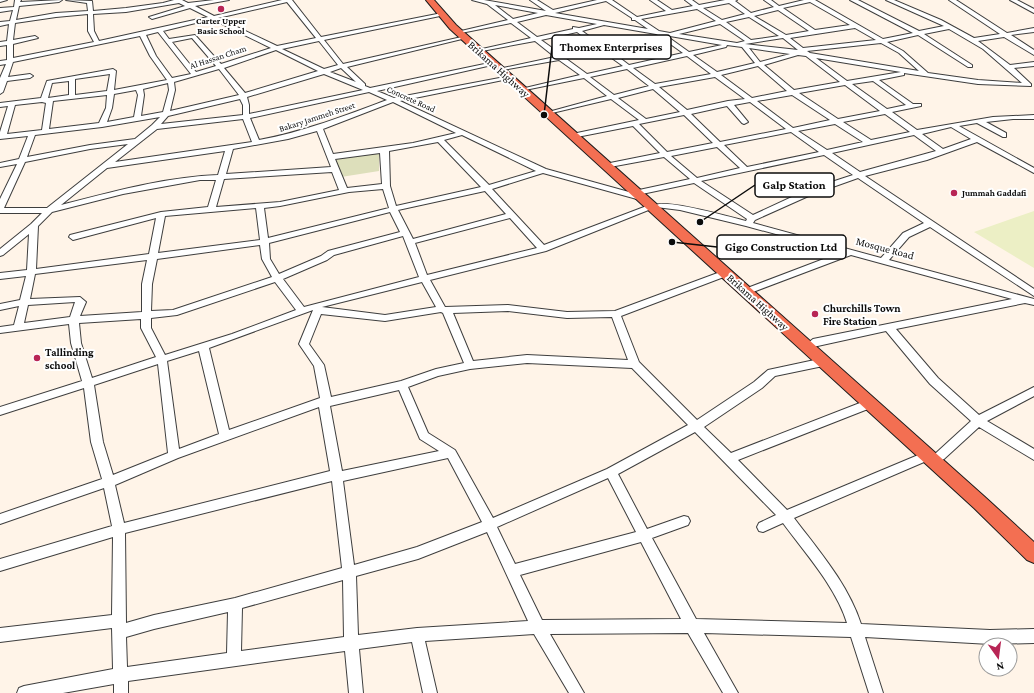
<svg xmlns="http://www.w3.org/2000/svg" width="1034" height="693" font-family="'Crimson Pro',serif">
<rect width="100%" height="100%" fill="#fff4e8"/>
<!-- cemetery -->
<path fill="#dddfbb" d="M379 153V171L341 177 334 159Z"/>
<!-- pitch -->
<path fill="#ecefc5" d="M1034 211V268L974 232Z"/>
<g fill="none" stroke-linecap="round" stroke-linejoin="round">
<!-- minor casing -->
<g stroke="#3e3e3e" stroke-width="2">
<path id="minor" d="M0 0H7L0 2Z
M15 0H21L20 2 62 0 59 2 19 6 16 20 56 13 88 11 87 3 66 0 92 1 93 11 126 8 163 3 174 0H182L188 3 214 0H229L195 6 214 16 282 0H292L321 37 442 13 443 14 440 16 324 40 343 64 466 36V38L347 67 365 84V86L370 88 494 62V64L492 65 377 91 394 98 510 76V78L508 79 400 101 546 169 647 197 648 199 644 201 543 173 492 189 544 245 652 204 656 205C667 199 730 217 746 221L747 219 694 183 642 194H639V190L690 179 664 157 610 167V163L660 153 633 126 577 137V133L639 120 611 99 552 113V111L607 96 584 78 525 90V88L580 75 559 60 503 70V68L555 57 535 41 482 51V49L531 38 511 23 461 33V31L508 20 487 4 472 0H484L546 11 530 0H537L553 10 597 0H612L637 17 666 11 650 0H657L672 10 693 6 685 0H692L699 5 725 0H737L735 1 751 13 774 7 764 0H771L779 6 804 0H815L883 39 913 33 850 0H858L919 31 944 26 886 0H894L941 20 974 38 1000 34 949 0H956L1007 33 1034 28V32L1011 35 1034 50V55L1004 37 978 41 1010 65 1034 62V66L1014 68 1031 84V86L978 84 904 73V75L879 80 913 104H921V106L892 112 917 130 993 117 1034 115V119H1013L986 122 1006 133V137H1003L977 123 959 126 1034 168V173L977 142 927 160 865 176 1034 289V296L930 227 909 237 889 260 1034 299V305L1025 303 896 329 938 378 979 415 1034 387V396L987 421 1034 449V460L979 427 944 459 940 461 936 459 934 456 936 453 971 421 930 384 886 331 813 347 808 343 813 339 1012 299 851 255 753 292 750 291 748 289 750 287 842 252 746 226 680 210 656 207 546 251 430 280 445 307 508 305 567 312 615 311 723 271H729L731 273 729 275 621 316 639 362 697 420 754 382 768 370 824 358 828 359 829 362 828 365 775 376 762 388 704 427 731 453 865 401H873L874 404 873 407 738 460 787 510 923 453 927 451 931 453 933 456 931 459 794 518C819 551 848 584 861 624L990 630 1034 629V643L990 644 865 637 883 693H869L851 637 704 633 738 693H723L688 633 550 634 584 693H569L534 634 425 641 437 693H423L412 642 359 649 363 693H349L345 651 128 681V693H114V684L63 693H17L19 688 24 686 113 669 112 628 0 642V628L112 615 113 537 0 571V559L112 526 104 488 0 524V514L102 479 91 442 84 388 0 415V407L82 381 71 343 69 324 0 333V327L14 325 19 306 0 310V304L20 300 26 276 0 279V273L27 270 29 234 3 255 0 256V249L31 224 42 213H0V199L17 164 0 167V163L19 159 28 136 0 139V132L8 106 0 107V103L41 98 47 81 113 69 116 71 114 90 167 80 150 56 140 36 13 62 8 77 30 74 33 76 30 78 7 81 3 92 0 94V78L6 64 0 65V61L7 60V45L0 46V42L7 41 9 24 0 26V22L10 21 13 10 0 12V8L14 7ZM606 1 632 18V20H635L648 29 555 13ZM287 2 316 38 277 46 218 18ZM810 2 850 25 815 30 783 8ZM179 3 185 6 149 17 152 19 190 8 208 17 99 41 94 31 93 14 126 12ZM729 3 745 14 722 20 703 8ZM495 5 538 13 513 19ZM697 9 716 21 670 33 659 31 641 19ZM778 10 809 31 786 35 754 16ZM88 14V31L94 42 13 58V44L38 38 35 36 13 40 15 23 56 17ZM546 15 597 24 579 28 573 27V29L537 37 517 22ZM749 17 779 36 751 40 726 22ZM212 19 271 48 221 64 195 35 169 39 163 31ZM720 24 745 41 737 43 679 34ZM604 25 656 34 658 35 604 47 582 31ZM855 28 876 40 803 48 790 38ZM949 29 983 49 1022 83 978 80 928 73 903 51 887 42 918 35 968 67H972V65L924 34ZM158 32 191 74 172 78 156 56 146 35ZM577 32 598 48 562 55 541 40ZM670 36 722 45 689 52 668 37ZM192 38 216 66 196 72 172 42ZM662 38 683 53 629 65 608 49ZM783 38 798 50 745 44ZM319 41 338 65 324 69 282 49ZM881 43 899 53 919 71 810 53 807 51ZM727 45 742 47 755 63 717 72 693 55 726 47ZM749 48 790 54 760 62ZM276 50 318 71 245 93 224 68ZM602 51 623 66 587 74 565 58ZM798 55 806 56 840 82 794 90 764 65ZM687 56 711 74 655 84 633 68ZM816 58 901 72 847 81ZM758 66 787 91 752 98 721 75ZM341 68 356 82 330 72ZM219 69 239 95 170 111 175 90 174 82ZM627 69 649 86 614 95 590 77ZM110 74 107 91 75 95V79ZM324 74 363 90 249 114V105L247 97ZM715 77 745 99 728 101 687 110 659 87ZM69 81V95L48 98 52 83ZM873 81 906 105 887 109 852 84ZM168 83 169 90 163 112 141 116 144 95 143 89ZM845 85 880 111 838 119 799 93ZM653 89 680 112 646 119 618 98ZM136 90 138 95 134 117 107 122 112 108 114 94ZM369 92 387 100C344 116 303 132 259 140L250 118ZM107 95 106 108 99 123 49 129 53 101ZM792 95 830 120 793 128 757 101ZM240 99 243 105V115L161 124 168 116ZM42 102 46 103 42 130 7 134 15 105ZM393 102 456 133 413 143 333 154 323 129ZM750 102 786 129 720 142 691 114 727 106 742 123 744 124 748 122 734 105ZM885 114 910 132 871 140 843 122ZM684 115 713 143 667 152 639 124ZM160 117 152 125 135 139 90 145 27 157 35 135 102 127ZM243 119 252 142 115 162 157 129ZM835 124 863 142 827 150 798 131ZM951 127 971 139 943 149 922 134ZM317 131 331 167 226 174 233 149 288 139ZM791 132 819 152 747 167 724 145ZM462 135 536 171 489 185 444 140ZM914 135 936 151 860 172 832 153ZM438 142 481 187 396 206 390 186 389 151ZM128 144 47 208H4L25 162 90 149ZM717 147 740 168 697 178 671 156ZM225 151 218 175C165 177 112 192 61 205L107 168ZM380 153 382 184 347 188 335 159ZM824 155 853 175 807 190 753 215 701 181ZM332 172 339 190 280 202 216 207 224 179ZM858 178 924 223 903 233 881 258 753 223 755 220 813 194ZM200 180H216L208 207 161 212 70 235 69 237 73 240 156 218 149 254 36 269 38 226 52 212 123 194ZM383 189 389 208 268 238 264 208 280 206 349 192ZM485 191 506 214 413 239 398 210ZM256 208 260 240 158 253 165 216ZM390 212 400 232 328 251 321 256 279 274 270 259 269 243ZM510 218 537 248 427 275 415 243ZM403 236 419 277 304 307 283 279 327 260 334 255ZM260 245 262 259 272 277 173 310 151 311 152 284 157 259ZM147 260 142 284V312L80 316 86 302 80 297 30 299 35 274ZM275 282 296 310 232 334 165 355 151 328V318L177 315ZM422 282 436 307 385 315 322 307ZM75 302 70 317 24 323 28 305ZM313 310 299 344 314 366 320 398 229 430 209 348ZM508 311 567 318 612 317 628 360 527 355 473 361 453 313ZM441 312 443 313 464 363 436 369 401 381 331 397 324 365 309 344 321 314 385 321ZM141 319V328L156 357 92 378 81 343 79 323ZM199 351 219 434 179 449 167 361ZM527 363 632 368 688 425 607 469 493 518 455 450 428 433 408 387 438 376 470 369ZM158 364 168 453 113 475 103 442 94 385ZM399 390 420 439 439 451 342 471 330 406ZM319 407 330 471 124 523 115 485 178 458ZM695 432 776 515 759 523 757 527 759 531 763 532 783 523C805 553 836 587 847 623L696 619 652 538 688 525 690 521 688 517 684 516 647 529 618 474ZM448 458 482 522 417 547 354 565 343 481ZM608 478 636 532 515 564 497 527ZM332 481 342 568 235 598 154 615 126 623 125 533ZM487 532 528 621 417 628 358 635 356 576 418 559ZM641 542 681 619 542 620 520 575ZM343 580 344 637 241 651 242 608ZM228 612 227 653 127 667 126 637 154 629Z
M1010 0H1017L1034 9V13Z"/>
</g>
<!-- highway casing -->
<g stroke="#1c1c1c" stroke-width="2">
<path id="highway" d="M426 0H434L456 25 986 498 1034 542V563L1027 560 974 508 450 29Z"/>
</g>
<!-- minor -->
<use href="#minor" fill="#fff" fill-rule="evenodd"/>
<!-- highway -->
<use href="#highway" fill="#f36f52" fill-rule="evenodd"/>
</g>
<!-- markers -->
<g fill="#b82555" stroke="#fff" stroke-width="1.5">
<circle cx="221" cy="9" r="4"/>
<circle cx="954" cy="193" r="4"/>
<circle cx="815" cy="314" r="4"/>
<circle cx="37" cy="358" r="4"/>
</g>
<g text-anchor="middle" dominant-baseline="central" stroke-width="4" stroke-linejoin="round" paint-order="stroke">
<!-- far-poi labels -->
<g font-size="9" font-weight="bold" fill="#0b0b0b" stroke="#fff">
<text x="221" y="21">Carter Upper<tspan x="221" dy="10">Basic School</tspan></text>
<text x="962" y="193" text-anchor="start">Jummah Gaddafi</text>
</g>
<!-- far-street labels -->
<g font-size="9" fill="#0b0b0b" stroke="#fff">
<text transform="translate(218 57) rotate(-18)">Al Hassan Cham</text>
<text transform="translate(411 99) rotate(24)">Concrete Road</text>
<text transform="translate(317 117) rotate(-18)">Bakary Jammeh Street</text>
</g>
<!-- street labels -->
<g font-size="11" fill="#0b0b0b" stroke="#fff">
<text transform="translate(499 69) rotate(42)">Brikama Highway</text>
<text transform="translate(885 248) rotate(15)">Mosque Road</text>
<text transform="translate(758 302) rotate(42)">Brikama Highway</text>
</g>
<!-- poi labels -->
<g font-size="11" font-weight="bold" fill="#0b0b0b" stroke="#fff" text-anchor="start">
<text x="823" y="308">Churchills Town<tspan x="823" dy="13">Fire Station</tspan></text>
<text x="45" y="352">Tallinding<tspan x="45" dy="13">school</tspan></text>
</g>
</g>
<!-- callouts -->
<path fill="none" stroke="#0b0b0b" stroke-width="1.5" d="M544 115L552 47M700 222L755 185M672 242L717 247"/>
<g fill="#0b0b0b" stroke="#fff" stroke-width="1.5">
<circle cx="544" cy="115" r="4"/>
<circle cx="700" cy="222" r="4"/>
<circle cx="672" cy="242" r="4"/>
</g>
<g fill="#fff" stroke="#0b0b0b" stroke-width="1.5">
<rect x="552" y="35" width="119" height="24" rx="4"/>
<rect x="755" y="173" width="79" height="24" rx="4"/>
<rect x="717" y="235" width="129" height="24" rx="4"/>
</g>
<g font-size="12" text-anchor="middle" font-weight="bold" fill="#0b0b0b">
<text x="611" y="51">Thomex Enterprises</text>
<text x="794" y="189">Galp Station</text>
<text x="781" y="251">Gigo Construction Ltd</text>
</g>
<!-- north arrow -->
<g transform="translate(998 657) rotate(166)"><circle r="19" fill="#ffffff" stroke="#9d9d9d"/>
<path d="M0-3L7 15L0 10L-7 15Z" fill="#b82555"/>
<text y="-6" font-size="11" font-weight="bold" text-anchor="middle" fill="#0b0b0b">N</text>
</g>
</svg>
